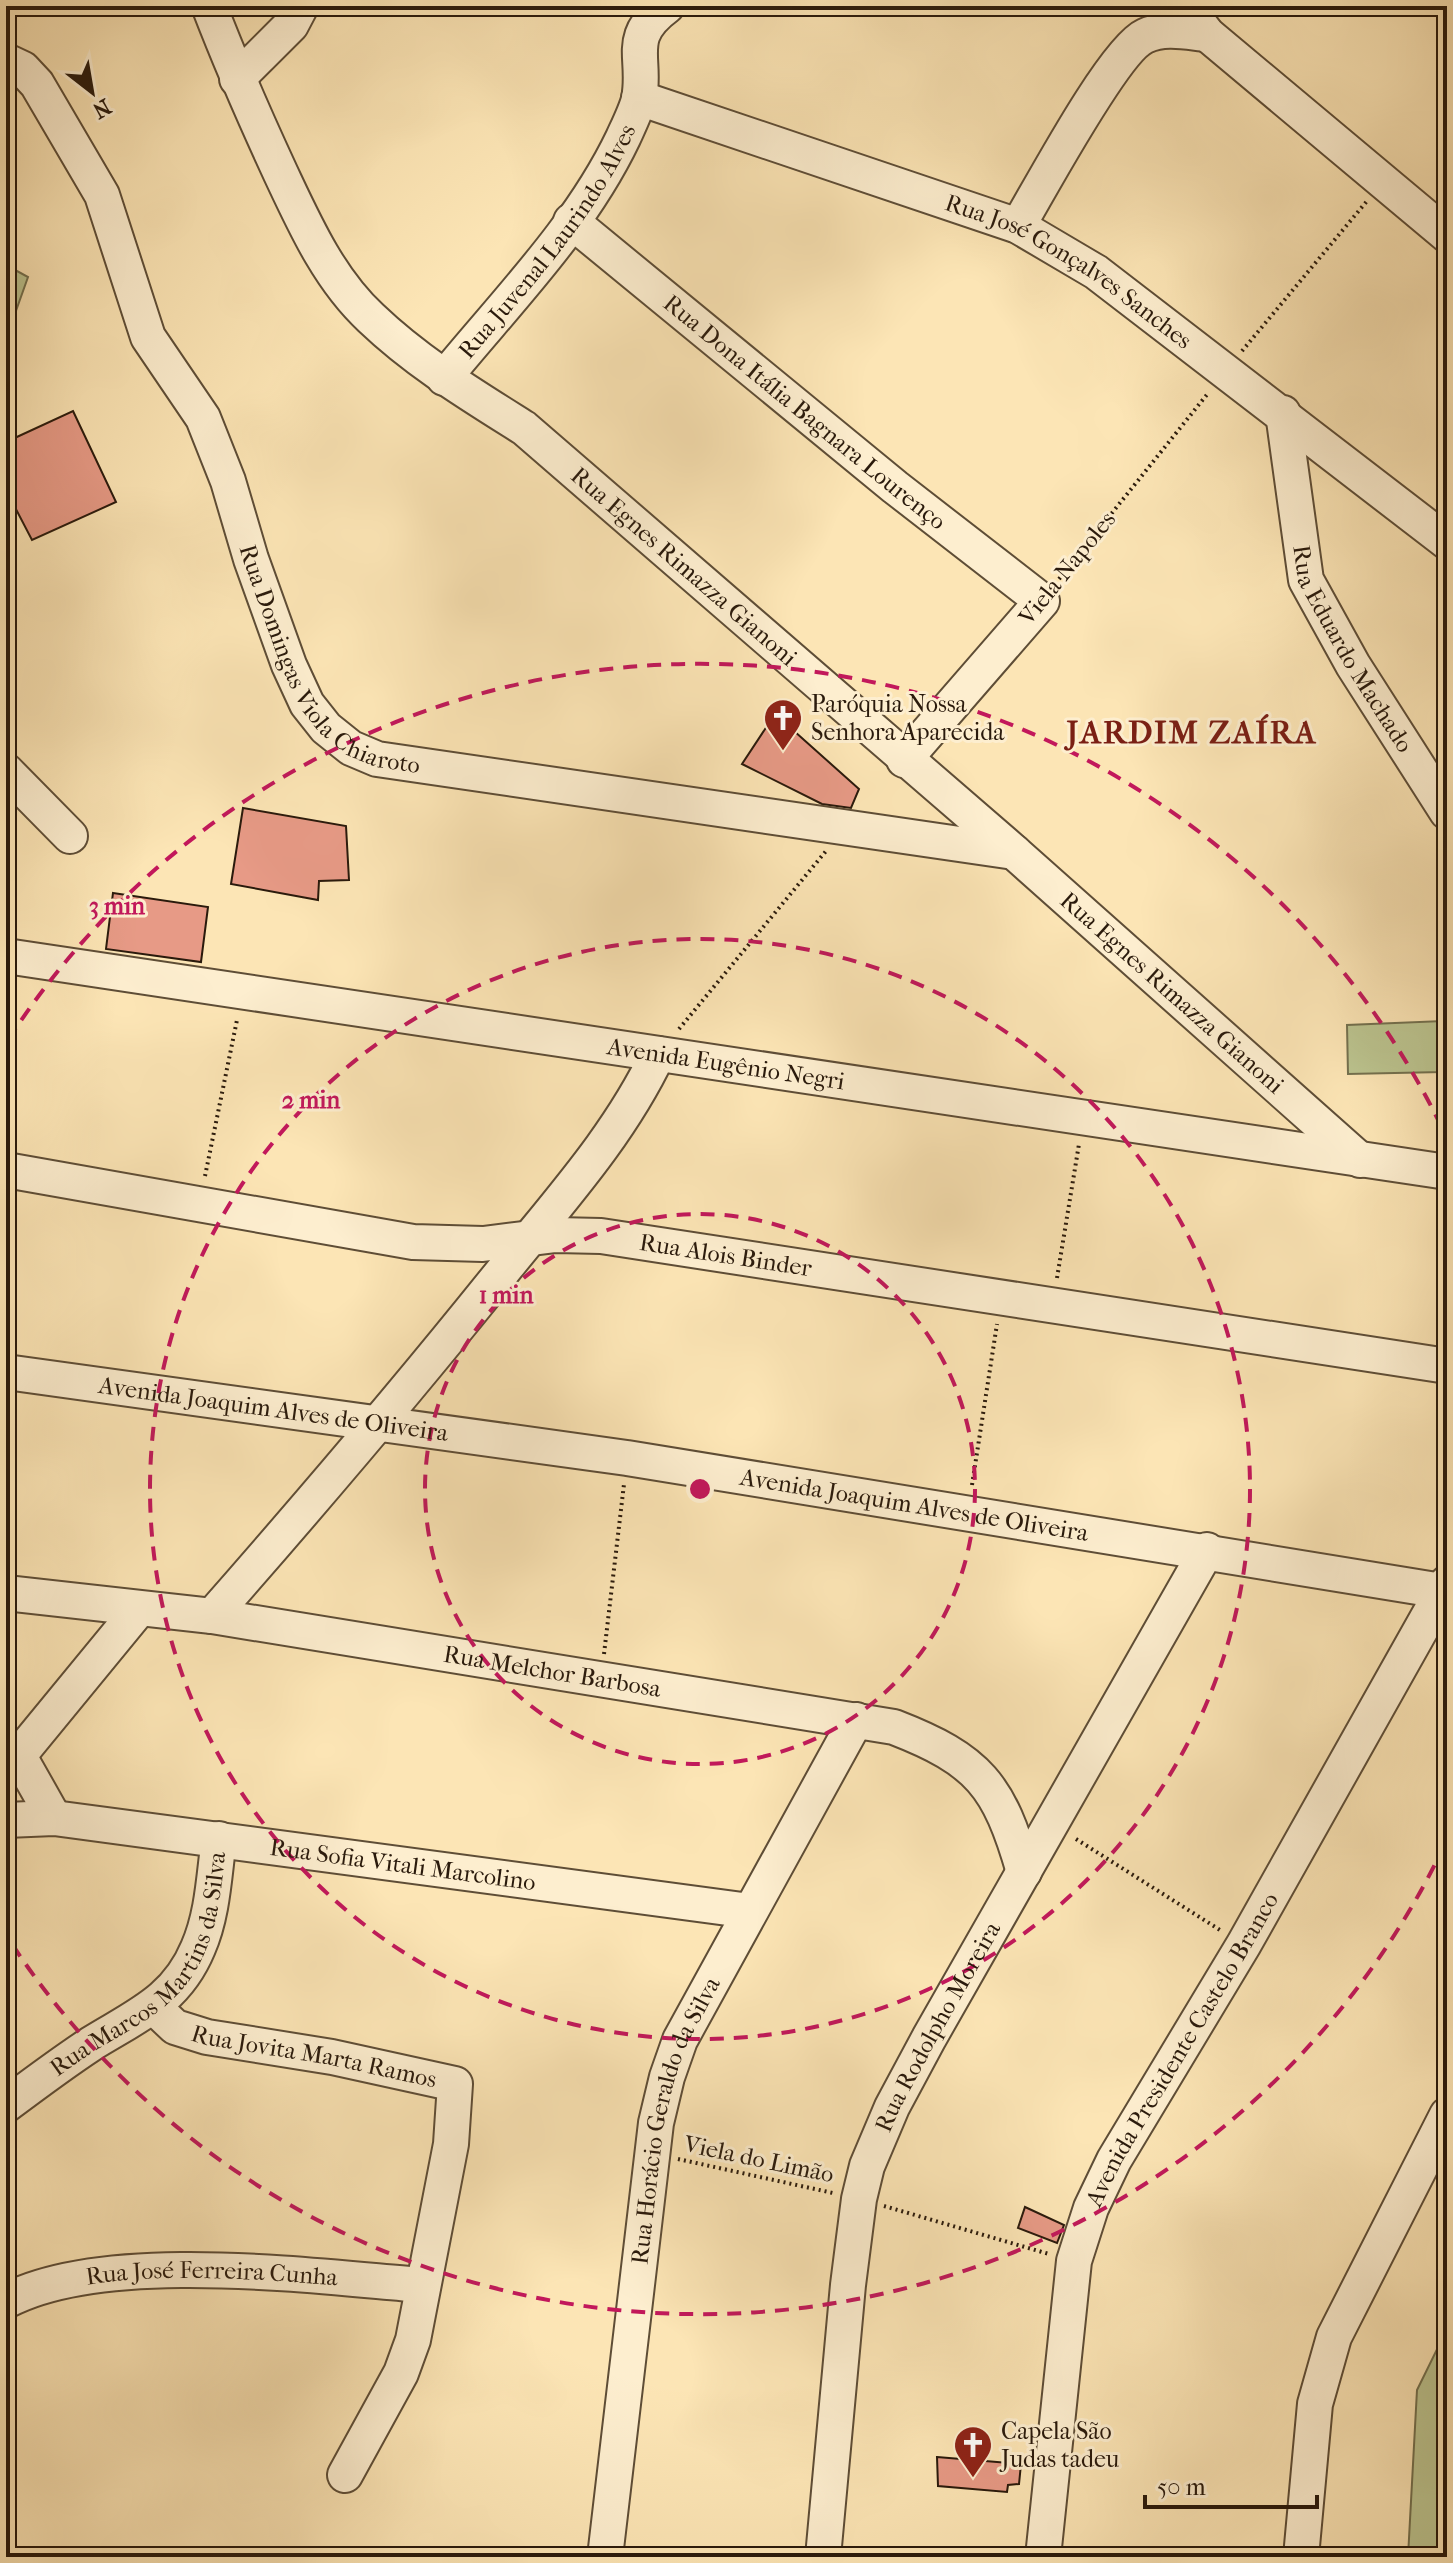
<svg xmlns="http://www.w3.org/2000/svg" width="1453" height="2563" font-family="'IM FELL French Canon',serif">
<rect width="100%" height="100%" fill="#fce5b5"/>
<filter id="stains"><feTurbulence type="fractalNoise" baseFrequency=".0025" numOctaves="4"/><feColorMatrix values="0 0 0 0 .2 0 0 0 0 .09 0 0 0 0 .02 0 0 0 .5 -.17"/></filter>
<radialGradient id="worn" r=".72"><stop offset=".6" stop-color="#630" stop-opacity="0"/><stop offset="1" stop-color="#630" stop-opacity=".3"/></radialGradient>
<!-- green -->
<path fill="#bcc590" stroke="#73704e" stroke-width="2" d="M6 265 28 277 6 339Z
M1443 1021 1442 1072 1348 1074 1347 1025Z
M1447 2329V2557H1408L1417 2390Z"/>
<!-- building -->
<path fill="#e79a86" stroke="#2a1a0c" stroke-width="2" d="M73 411 116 502 32 540 6 490V442Z
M775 714 859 789 851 808 822 804 742 764Z
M243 808 346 826 349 880 319 881 318 900 231 884Z
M113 893 208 907 201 962 106 949Z
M1025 2207 1064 2225 1057 2243 1018 2228Z
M937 2457 1021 2464 1019 2484 1008 2485 1007 2492 938 2486Z"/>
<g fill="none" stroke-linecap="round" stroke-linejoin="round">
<!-- minor casing -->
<g stroke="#5e4d36" stroke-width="38">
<g id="minor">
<path id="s1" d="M209 6C231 63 255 118 281 174 305 225 329 279 371 318 417 362 470 394 524 428L1014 852 1360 1160"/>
<path d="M1186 6 1207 34 1447 235"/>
<path id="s2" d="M6 61 23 69 37 84 102 195 148 337 203 418 228 481 251 559 289 665 307 704 326 728 351 748 377 759 1014 852"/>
<path d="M237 79 291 25 301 6"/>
<path id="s3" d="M639 98 1018 226 1096 272 1447 542"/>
<path id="s4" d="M571 221 895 487 1042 601 904 760"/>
<path d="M1018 226C1040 189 1114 50 1145 36 1164 27 1186 32 1207 34"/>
<path id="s5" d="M444 378C506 302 580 228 623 138 628 127 636 111 639 99 647 57 624 38 667 6"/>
<path id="s6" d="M1283 413 1306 580 1353 665 1447 812"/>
<path d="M6 771 70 836"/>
<path id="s7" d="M6 956 1447 1172"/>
<path id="s8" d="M6 1170 413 1242 483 1244 556 1235 601 1236 1447 1366"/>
<path id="s9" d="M6 1372 627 1458 1442 1591"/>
<path id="s10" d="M6 1593 212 1616 894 1727C979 1760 999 1785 1024 1872"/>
<path d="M212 1616C313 1501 411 1386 507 1266 562 1198 620 1134 658 1054"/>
<path d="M19 1756 54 1818"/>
<path d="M6 1771 139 1609"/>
<path id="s11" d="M6 1820 54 1818 750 1911"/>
<path id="s12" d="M155 2008 175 2027 207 2037 332 2057 455 2084 451 2144 413 2340 401 2373 345 2475"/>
<path id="s13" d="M6 2105C34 2084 62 2063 91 2044 136 2016 176 2001 198 1948 213 1914 214 1875 219 1839"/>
<path id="s14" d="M6 2301C105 2249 310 2276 422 2285"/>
<path id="s15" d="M605 2557 656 2123 667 2077 680 2040 856 1720"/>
<path id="s16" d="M823 2557 848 2285 859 2199 867 2166 892 2107 929 2038 1207 1550"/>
<path id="s17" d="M1043 2557 1074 2261 1091 2208 1114 2160 1244 1944 1447 1583"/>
<path d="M1301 2557 1315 2404 1334 2337 1447 2115"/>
</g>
</g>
<!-- path -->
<path stroke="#2a1a0c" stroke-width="4" stroke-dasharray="2 4" stroke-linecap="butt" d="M1242 351 1367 201
M1059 579 1209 392
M679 1029 826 851
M205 1176 237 1020
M1057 1278 1079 1144
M972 1485 997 1324
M604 1654 624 1484
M1076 1839 1220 1930
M678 2159 833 2193
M884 2206 1049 2254"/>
<!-- minor -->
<use href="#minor" stroke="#fdeecf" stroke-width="34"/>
</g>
<!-- distance rings -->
<g fill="none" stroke="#c2185b" stroke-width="4" stroke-dasharray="14 10">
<circle cx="700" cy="1489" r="275"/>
<circle cx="700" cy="1489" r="550"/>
<path d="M1445 1844A825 825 0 0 1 8 1938M8 1040A825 825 0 0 1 1445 1134"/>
</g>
<!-- icons -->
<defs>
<g id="church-pin" transform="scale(2)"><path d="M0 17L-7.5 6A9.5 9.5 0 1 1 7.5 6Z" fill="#8f2418" stroke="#fdeecf"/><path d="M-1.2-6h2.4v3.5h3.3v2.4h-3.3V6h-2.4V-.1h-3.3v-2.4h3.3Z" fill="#fff"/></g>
</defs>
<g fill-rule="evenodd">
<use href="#church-pin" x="783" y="718"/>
<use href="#church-pin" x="973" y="2445"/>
</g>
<g text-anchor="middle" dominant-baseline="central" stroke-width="6" stroke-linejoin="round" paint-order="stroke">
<!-- street labels -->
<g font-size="24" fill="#2a1a0c" stroke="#fdeecf">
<text stroke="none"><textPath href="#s5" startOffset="172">Rua Juvenal Laurindo Alves</textPath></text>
<text stroke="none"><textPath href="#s3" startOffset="466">Rua José Gonçalves Sanches</textPath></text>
<text stroke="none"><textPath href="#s4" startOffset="302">Rua Dona Itália Bagnara Lourenço</textPath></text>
<text stroke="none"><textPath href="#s1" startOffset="754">Rua Egnes Rimazza Gianoni</textPath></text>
<text transform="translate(1067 568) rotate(-51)">Viela Napoles</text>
<text stroke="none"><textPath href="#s6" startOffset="250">Rua Eduardo Machado</textPath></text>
<text stroke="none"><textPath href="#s2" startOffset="702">Rua Domingas Viola Chiaroto</textPath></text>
<text stroke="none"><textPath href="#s1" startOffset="1402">Rua Egnes Rimazza Gianoni</textPath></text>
<text stroke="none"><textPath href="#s7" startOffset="728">Avenida Eugênio Negri</textPath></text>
<text stroke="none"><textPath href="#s8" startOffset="728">Rua Alois Binder</textPath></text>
<text stroke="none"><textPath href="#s9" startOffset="270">Avenida Joaquim Alves de Oliveira</textPath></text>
<text stroke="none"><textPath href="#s9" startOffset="918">Avenida Joaquim Alves de Oliveira</textPath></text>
<text stroke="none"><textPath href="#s10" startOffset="552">Rua Melchor Barbosa</textPath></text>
<text stroke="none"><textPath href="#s11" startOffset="400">Rua Sofia Vitali Marcolino</textPath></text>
<text stroke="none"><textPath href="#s13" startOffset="204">Rua Marcos Martins da Silva</textPath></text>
<text stroke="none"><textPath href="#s16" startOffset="550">Rua Rodolpho Moreira</textPath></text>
<text stroke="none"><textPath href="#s17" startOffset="536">Avenida Presidente Castelo Branco</textPath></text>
<text stroke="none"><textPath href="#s12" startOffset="170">Rua Jovita Marta Ramos</textPath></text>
<text stroke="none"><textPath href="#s15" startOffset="444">Rua Horácio Geraldo da Silva</textPath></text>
<text transform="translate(759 2159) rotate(12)">Viela do Limão</text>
<text stroke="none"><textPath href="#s14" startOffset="210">Rua José Ferreira Cunha</textPath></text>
</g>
<!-- poi labels -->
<g font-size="24" fill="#2a1a0c" stroke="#fdeecf" text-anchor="start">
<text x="811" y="704">Paróquia Nossa<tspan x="811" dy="28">Senhora Aparecida</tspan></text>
<text x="1001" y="2431">Capela São<tspan x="1001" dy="28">Judas tadeu</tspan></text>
</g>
<!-- district labels -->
<g font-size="32" font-weight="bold" letter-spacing="2" fill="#7a1f14" stroke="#fdeecf">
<text x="1192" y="732">JARDIM ZAÍRA</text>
</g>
</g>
<circle cx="700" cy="1489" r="12" fill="#c2185b" stroke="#fdeecf" stroke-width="4"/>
<g font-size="24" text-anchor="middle" font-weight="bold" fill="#c2185b" stroke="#fdeecf" stroke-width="6" stroke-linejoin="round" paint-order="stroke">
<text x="117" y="914">3 min</text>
<text x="311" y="1108">2 min</text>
<text x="506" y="1303">1 min</text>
</g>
<!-- margin -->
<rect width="1453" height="2563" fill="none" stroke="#fce5b5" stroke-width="32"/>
<rect x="8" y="8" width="1437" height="2547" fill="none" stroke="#2a1a0c" stroke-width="4"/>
<rect x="16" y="16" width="1421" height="2531" fill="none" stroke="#2a1a0c" stroke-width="2"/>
<!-- north arrow -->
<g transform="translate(92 92) rotate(149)" stroke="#fdeecf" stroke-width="6" paint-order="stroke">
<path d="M0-6L14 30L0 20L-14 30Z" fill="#2a1a0c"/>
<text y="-12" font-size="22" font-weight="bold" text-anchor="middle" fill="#2a1a0c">N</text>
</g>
<!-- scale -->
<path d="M1145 2495v12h172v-12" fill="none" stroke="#2a1a0c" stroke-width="4"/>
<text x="1157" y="2495" font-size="24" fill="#2a1a0c" stroke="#fdeecf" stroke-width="6" paint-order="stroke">50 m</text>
<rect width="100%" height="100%" filter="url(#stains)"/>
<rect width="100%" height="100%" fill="url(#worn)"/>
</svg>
